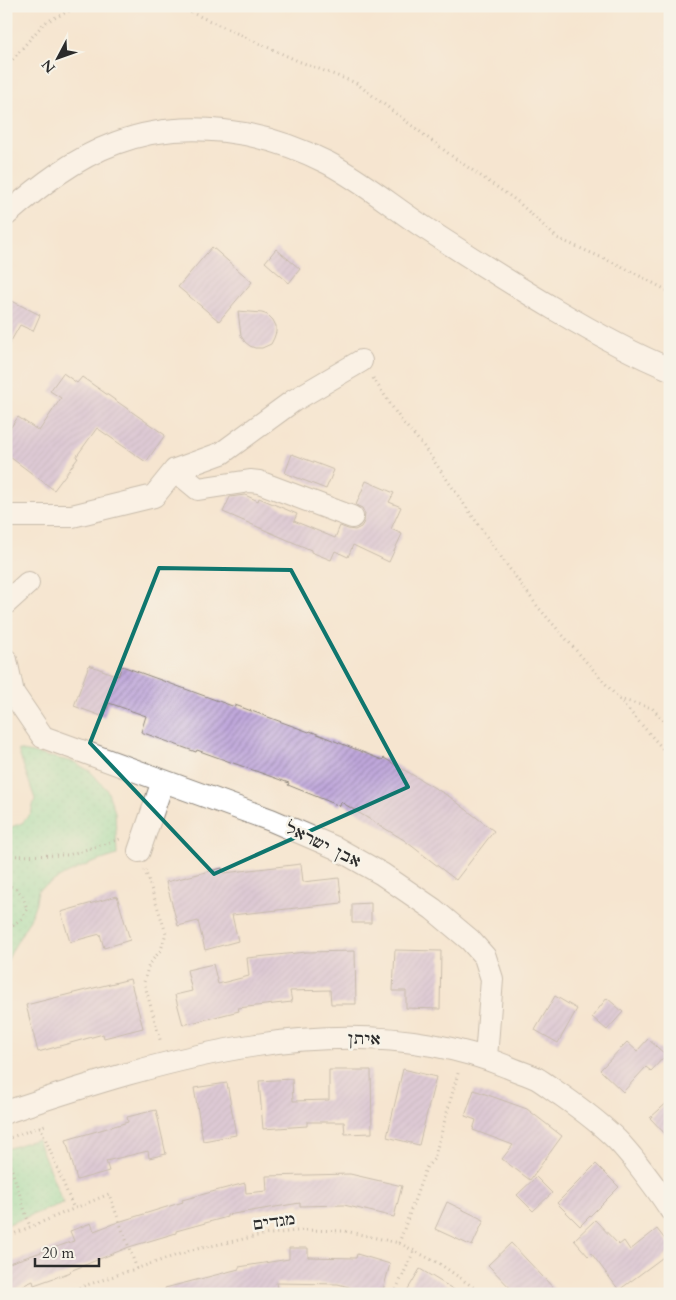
<svg xmlns="http://www.w3.org/2000/svg" width="676" height="1300" font-family="Cardo,'Frank Ruhl Libre',serif">
<defs>
<pattern id="park-dots" width="8" height="8" patternUnits="userSpaceOnUse" patternTransform="scale(1.25)"><rect width="8" height="8" fill="#88e0a4"/><path d="M2 2h.1M6 6h.1" fill="none" stroke="#76c08d" stroke-width="1.8" stroke-linecap="round"/></pattern>
<pattern id="building-hatch" width="6" height="6" patternUnits="userSpaceOnUse" patternTransform="scale(1.25)"><rect width="6" height="6" fill="#bfa7db"/><path d="M-1 1l2-2M0 6l6-6M5 7l2-2" fill="none" stroke="#9b88b2"/></pattern>
</defs>
<rect width="100%" height="100%" fill="#f7f3e8"/>
<filter id="ink" filterUnits="userSpaceOnUse"><feTurbulence type="fractalNoise" baseFrequency=".02" numOctaves="2"/><feDisplacementMap in="SourceGraphic" scale="10" xChannelSelector="R" yChannelSelector="G"/><feConvolveMatrix kernelMatrix="1 2 1 2 8 2 1 2 1" color-interpolation-filters="sRGB"/></filter>
<filter id="wash" filterUnits="userSpaceOnUse"><feTurbulence type="fractalNoise" baseFrequency=".0096" numOctaves="4" result="noise"/><feDisplacementMap in="SourceGraphic" scale="20" xChannelSelector="R" yChannelSelector="G"/><feGaussianBlur stdDeviation="1.12" result="paint"/><feColorMatrix in="noise" values="0 0 0 0 0 0 0 0 0 0 0 0 0 0 0 0 0 1.4 0 .05"/><feComposite in="paint" operator="in"/></filter>
<g filter="url(#wash)">
<rect width="100%" height="100%" fill="#f5e5d0"/>
<!-- park -->
<path fill="url(#park-dots)" stroke="#5a8668" d="M18 750 74 762 91 772 107 790 115 812 117 855 89 864 64 875 38 890 36 902 30 919 13 949 6 963V829L22 823 31 813 35 799Z
M37 1139 63 1203 6 1225V1149Z"/>
<g id="blocks">
<!-- building -->
<path fill="url(#building-hatch)" d="M212 247 252 282 219 321 178 287Z
M276 249 300 269 289 283 265 262Z
M6 298 40 315 33 331 20 325 6 350Z
M238 311 262 313 268 315 273 320 276 326V332L274 338 271 344 262 348H255L250 346 245 342 241 336Z
M63 373 77 383 82 377 165 435 146 462 97 428 76 457 78 458 54 490 6 454V434L18 417 39 431 61 398 50 391Z
M292 454 334 470 326 489 285 473Z
M366 481 394 493 389 502 401 507 391 529 402 534 389 562 353 545 348 557 335 551 331 560 311 552V550L223 512 230 497 245 495 258 501 259 498 297 514 294 521 335 538 340 526 348 529 355 530 361 527 364 522 365 514 362 508 356 505Z
M89 665 118 676 122 666 235 707V705L309 732 310 731 382 760 384 758 450 797 494 831 456 880 404 840 341 802 340 806 288 785 289 783 197 750 196 752 141 732 146 716 109 703 104 717 74 706Z
M301 864 303 882 339 878 342 903 232 915 238 941 205 950 198 921 178 926 166 882 222 868 224 873Z
M117 896 130 940 104 948 100 934 70 942 61 912Z
M371 903V923H352V904Z
M395 950 441 951 440 1009 406 1008V991H393Z
M355 951 356 1004H331L330 990 290 991 292 1002 238 1008 239 1011 183 1025 175 995 192 991 187 970 213 964 218 984 249 976 247 958 306 952Z
M130 979 143 1028 104 1038 103 1034 38 1052 26 1005Z
M555 996 577 1009 558 1043 535 1030Z
M607 998 623 1012 607 1030 592 1017Z
M648 1039 666 1055 651 1071 646 1067 623 1092 600 1070 627 1042 637 1051Z
M403 1069 436 1077 419 1145 387 1137Z
M329 1070H371L372 1133 345 1134 344 1122H307V1126L263 1129 259 1081 292 1079 293 1101 329 1100Z
M227 1083 236 1135 203 1141 194 1088Z
M474 1090 527 1109 562 1136 530 1180 502 1159 513 1145 473 1130 476 1120 465 1116Z
M670 1100V1139L650 1118Z
M156 1110 166 1154 149 1158 148 1151 106 1161 109 1171 77 1180 66 1140 128 1122 127 1117Z
M596 1164 619 1187 580 1226 557 1203Z
M350 1174 402 1186 394 1217 344 1205 300 1206V1203L227 1215V1217L176 1231V1233L129 1247 70 1271 71 1272 34 1285 33 1281 6 1293V1264L74 1241 70 1231 91 1223 94 1231 118 1222 183 1202 182 1200 245 1183 246 1193 267 1191 266 1176Z
M536 1177 552 1193 533 1211 517 1195Z
M447 1202 484 1220 472 1246 435 1229Z
M595 1220 619 1245 624 1241 630 1250 657 1229 670 1246V1252L619 1290 591 1253 588 1256 574 1240Z
M511 1243 559 1294H516L488 1265Z
M289 1248H308V1257L356 1258 357 1254 390 1264 382 1294H374L338 1284 276 1283 278 1294H166L165 1288 239 1269V1267L289 1259Z
M420 1269 461 1294H405Z"/>
</g>
</g>
<g filter="url(#ink)">
<use href="#blocks" fill-opacity="0" stroke="#90887e" stroke-width="1"/>
<g fill="none" stroke-linecap="round" stroke-linejoin="round">
<!-- minor casing -->
<g stroke="#90887e" stroke-width="24">
<path id="minor" d="M6 215C39 186 75 158 116 143 184 117 264 130 328 163 362 181 393 207 425 228 468 256 512 284 556 310 593 332 630 353 670 369
M175 470 198 489 250 481 259 482 352 517
M6 516H72L154 496 175 470 222 453 293 401 361 361
M6 603 28 583
M6 660 13 693 43 737 271 820 336 848 382 874 433 909 470 940 485 957 492 979 486 1058
M139 851 163 781
M6 1112C163 1060 346 1001 508 1067 517 1071 527 1074 536 1078 545 1083 553 1090 561 1095 581 1109 600 1123 617 1140 622 1145 627 1151 632 1157 646 1175 658 1190 670 1209"/>
</g>
<!-- path -->
<path stroke="#90887e" stroke-width="3" stroke-dasharray="1 4" stroke-linecap="butt" d="M177 6 298 61 356 83 453 157 517 201 557 238 621 266 670 292
M6 67 44 23 73 9 97 6
M373 378 401 420 422 444 506 564 538 607 670 757
M619 699 652 708 670 727
M6 856 68 855 120 839
M145 870 166 933 161 950 149 964 144 982 161 1043
M6 885C20 888 23 896 27 909L21 919 6 931
M40 1126 74 1209
M6 1139 48 1124
M6 1151 30 1227
M6 1237 109 1194 137 1269
M399 1243 426 1168 434 1159 458 1073
M60 1294 192 1250 262 1235 305 1230 345 1231 399 1243 440 1264 483 1294
M394 1294 414 1251"/>
<!-- minor -->
<use href="#minor" stroke="#fff" stroke-width="22"/>
</g>
</g>
<!-- marked area -->
<path d="M0 0H676V1300H0ZM159 568 291 570 408 787 214 874 90 743Z" fill="#f5e5d0" fill-opacity=".55" fill-rule="evenodd"/>
<path fill="none" stroke="#0f766e" stroke-width="4" stroke-linejoin="round" d="M159 568 291 570 408 787 214 874 90 743Z"/>
<g text-anchor="middle" dominant-baseline="central" stroke-width="5" stroke-linejoin="round" paint-order="stroke">
<!-- street labels -->
<g font-size="16" fill="#2b2b2b" stroke="#f7f3e8">
<text transform="translate(323 845) rotate(26)">אבן ישראל</text>
<text transform="translate(364 1039) rotate(2)">איתן</text>
<text transform="translate(274 1222) rotate(-8)">מגדים</text>
</g>
</g>
<!-- margin -->
<rect width="676" height="1300" fill="none" stroke="#f7f3e8" stroke-width="25"/>
<!-- north arrow -->
<g transform="translate(58 58) rotate(229)" stroke="#f7f3e8" stroke-width="4" paint-order="stroke">
<path d="M0-4L9 19L0 12L-9 19Z" fill="#2b2b2b"/>
<text y="-8" font-size="14" font-weight="bold" text-anchor="middle" fill="#2b2b2b">N</text>
</g>
<!-- scale -->
<path d="M35 1258v8h64v-8" fill="none" stroke="#2b2b2b" stroke-width="2.5"/>
<text x="42" y="1258" font-size="15" fill="#2b2b2b" stroke="#f7f3e8" stroke-width="4" paint-order="stroke">20 m</text>
</svg>
